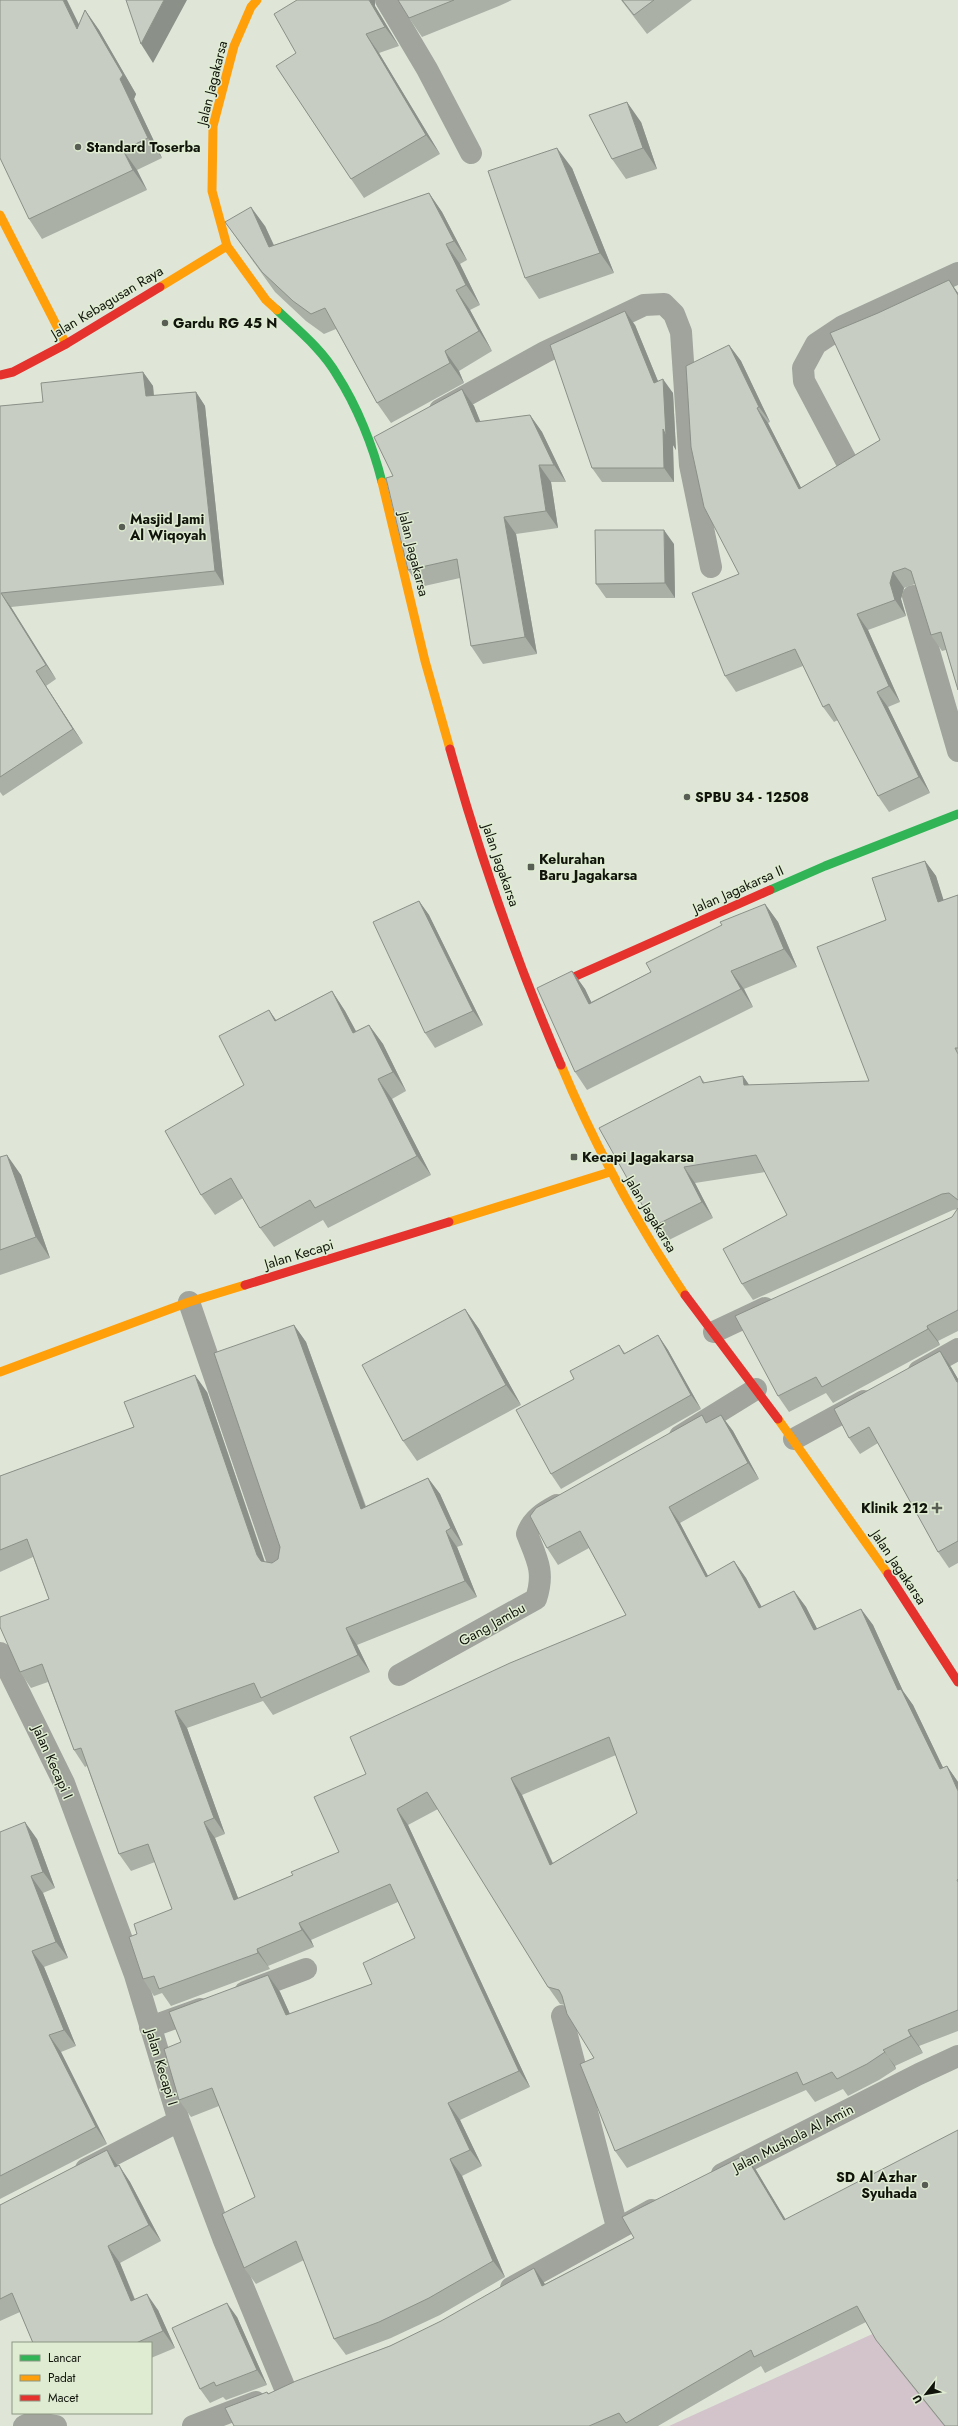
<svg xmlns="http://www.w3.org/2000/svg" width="958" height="2426" font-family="Jost,sans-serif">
<rect width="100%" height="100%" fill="#dfe6d8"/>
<!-- green -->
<path fill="#d3c4cc" d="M879 2331 946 2426H669Z"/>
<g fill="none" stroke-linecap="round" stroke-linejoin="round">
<!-- street -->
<path stroke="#a0a49c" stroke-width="22" d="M386 0 427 69 471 153
M440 410 545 352 644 305 664 304 674 314 681 332 690 465 711 567
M850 468 804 381 803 368 816 344 843 326 958 273
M913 596 958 751
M189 1302 280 1568
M714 1332 765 1308
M919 1371 958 1349
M680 1436 756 1389
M794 1439 864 1401
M0 1653 64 1783 135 1975 179 2121 223 2238 286 2391
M399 1675 536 1599C545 1572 537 1559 527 1534 532 1519 544 1512 557 1505
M245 1992 306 1969
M562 2016 617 2227
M150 2027 200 2009
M86 2169 179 2121
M722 2174 919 2074 958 2056
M511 2288 652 2210
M24 2426 33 2422 56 2426
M193 2426 256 2402"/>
<!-- fast -->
<path stroke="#30b455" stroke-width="9" d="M277 310C298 330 322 349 337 375 357 406 373 446 382 482
M770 890 825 866 958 814"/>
<!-- slow -->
<path stroke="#ff9f0a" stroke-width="9" d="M257 0 251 7 234 46 213 126 212 191 227 246 266 300 277 310
M0 215 66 344
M160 287 227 246
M382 482 425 661 450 749
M561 1065C595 1146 636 1222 685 1295
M449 1222 610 1172
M0 1372 189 1302 245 1285
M778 1419 888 1574"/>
<!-- jam -->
<path stroke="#e5322d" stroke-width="9" d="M0 375 13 372 66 344 160 287
M450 749C480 856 517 963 561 1065
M549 988 770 890
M245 1285 449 1222
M685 1295 778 1419
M888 1574 958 1682"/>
</g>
<!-- wall -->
<path fill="#abb0a7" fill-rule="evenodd" d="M398 0H512L499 6 422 37 409 18Z
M621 0H692L647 34Z
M375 6 399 46 379 53 440 154 364 198 351 179 276 66Z
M85 10 99 30 136 94 134 99 162 158 137 170 147 190 42 239 29 219 79 25Z
M641 122 657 169 626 179 612 159Z
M572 168 614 273 539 299 525 278Z
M429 193 442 212 467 260 460 264 480 305 470 310 492 351 459 371 464 383 391 423 377 403 336 329 324 334 306 321 275 292 225 222 265 226 274 245Z
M949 280 958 293V690L946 650 942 651 931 635 915 584 904 588 901 599 906 616 868 630 900 702 888 707 930 793 889 812 878 796 838 720 834 722 823 707 803 666 736 692 725 676 739 574 729 345 741 361 770 422 768 423 801 488 880 440 878 313Z
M635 325 658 381 673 393 676 450 673 445 674 482H602L592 468Z
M143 372 153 386 154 396 196 392 205 406 224 585 11 607 56 679 46 686 83 743 3 796 0 792V406L43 402Z
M462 389 474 406 480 422 530 415 542 432 566 482H551L558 528 516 534 537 654 483 664 471 646 460 578 420 587 408 570 393 476Z
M674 544 675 598H606L596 584Z
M925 861 936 876 943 900 958 895V1331L938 1341 940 1345 833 1403 826 1393 789 1412 778 1396 952 1217 958 1209 953 1210 753 1300 742 1284 787 1215 765 1172 695 1183 713 1218 665 1242 654 1226 700 1076 705 1083 743 1076 749 1085 869 1081 886 920Z
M419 901 429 915 483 1025 435 1048 425 1033Z
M765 904 778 922 797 967 744 989 753 1007 587 1090 575 1072 572 971 585 989 591 1002 651 972Z
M332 991 345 1011 356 1031 369 1025 383 1044 406 1091 392 1099 431 1175 328 1228 323 1220 274 1247 260 1228 243 1198 215 1215 201 1195 244 1085 269 1010 276 1020Z
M0 1157 21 1175 50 1258 0 1275Z
M465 1309 479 1329 521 1405 417 1461 403 1441Z
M294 1325 306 1342 366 1506 428 1478 440 1494 463 1545 457 1547 477 1597 357 1645 370 1672 273 1715 263 1701 187 1728 225 1834 215 1838 238 1898 293 1875 339 1852 366 1774 626 1615 589 1548 558 1565 547 1548 707 1423 721 1415 733 1431 759 1479 680 1523 708 1576 734 1561 746 1578 761 1607 794 1591 806 1607 817 1629 861 1609 873 1625 903 1691 913 1705 943 1768 947 1766 958 1782V2031L919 2046 923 2053 895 2066 896 2069 879 2080 848 2096 843 2089 815 2102 806 2090 627 2168 615 2151 594 2058 565 2005 560 2004 548 1987 438 1809 408 1825 530 2087 460 2120 482 2166 462 2176 505 2277 440 2315 391 2338 346 2355 334 2339 304 2260 256 2284 244 2268 255 2197 219 2106 191 2117 179 2100 181 2042 268 1975 280 1992 290 2014 372 1984 415 1938 398 1902 311 1940 314 1947 268 1966 270 1969 171 2006 162 1993 154 1996 143 1979 137 1934 172 1909 155 1862 131 1871 119 1854 87 1766 85 1767 74 1750 48 1682 31 1688 20 1672 49 1599 33 1557 0 1572V1476L134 1427 207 1392 265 1562 272 1563 278 1559 280 1547ZM616 1755 637 1813 553 1863 522 1795Z
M658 1335 668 1350 701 1409 561 1489 551 1474 574 1379 619 1345 625 1353Z
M951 1367 958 1379V1563L949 1568 938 1552 878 1443 860 1454 849 1438Z
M0 1832 37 1839 55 1888 43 1893 68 1958 44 1967 76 2046 61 2052 107 2144 0 2199Z
M107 2150 130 2182 161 2241 120 2263 135 2299 158 2310 175 2348 151 2358V2343H33L20 2312 0 2321V2205Z
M745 2155 756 2170 785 2219 958 2426H944L887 2355 876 2340 866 2322 765 2373 761 2366 658 2426H234L267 2392 268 2394 545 2284 634 2238Z
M237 2317 267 2385 226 2400 223 2397 210 2403 200 2389Z"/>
<!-- shaded-wall -->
<path fill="#8b9088" d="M63 0H67L91 49 77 29Z
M164 0H187L153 63 141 44Z
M369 0H375V6L399 46 385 27Z
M85 10 99 30 136 94 134 99 162 158 148 138 120 79Z
M366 34 379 53 440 154 426 135Z
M627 102 641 122 657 169 643 148Z
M557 148 572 168 614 273 600 253Z
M123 150 137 170 147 190 133 170Z
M429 193 442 212 467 260 454 241Z
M251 207 265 226 283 266 269 247Z
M446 244 460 264 480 305 466 285Z
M949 280 958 293V295Z
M456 290 470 310 492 351 479 331Z
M625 311 635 325 664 396 663 379 673 393 676 450 673 445 674 482 664 468 654 383Z
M729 345 741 361 770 422 759 407Z
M445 351 459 371 464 383 450 363Z
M143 372 153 386 155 411 146 396Z
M462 389 474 406 488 440 476 422Z
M196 392 205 406 224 585 215 571Z
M757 408 768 423 810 505 799 489Z
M530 415 542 432 566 482 554 465Z
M539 465 551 482 558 528 546 511Z
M504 517 516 534 537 654 525 637Z
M664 530 674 544 675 598 665 583Z
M893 572 904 588 901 599 906 616 895 600 890 583Z
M1 593 11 607 56 679 46 665Z
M857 614 868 630 900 702 889 686Z
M36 671 46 686 83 743 73 729Z
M877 692 888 707 930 793 919 777Z
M925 861 936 876 949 917 938 902Z
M419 901 429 915 483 1025 473 1011Z
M765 904 778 922 797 967 784 949Z
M572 971 585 989 601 1022 589 1004Z
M731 971 744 989 753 1007 741 989Z
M332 991 345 1011 367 1052 353 1033Z
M269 1010 282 1029 275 1021Z
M369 1025 383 1044 406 1091 393 1072Z
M743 1076 754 1092 744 1085Z
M378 1079 392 1099 431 1175 417 1156Z
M7 1155 21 1175 50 1258 36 1237Z
M684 1167 695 1183 713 1218 702 1202Z
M465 1309 479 1329 521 1405 506 1385Z
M294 1325 306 1342 372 1525 361 1509Z
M927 1326 938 1341 940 1345 928 1329Z
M658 1335 668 1350 701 1409 691 1395Z
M940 1351 951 1367 958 1379V1383Z
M195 1375 207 1392 268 1572 257 1555Z
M721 1415 733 1431 759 1479 748 1463Z
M428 1478 440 1494 463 1545 451 1528Z
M669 1507 680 1523 717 1593 706 1577Z
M446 1531 457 1547 477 1597 465 1581Z
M734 1561 746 1578 771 1624 759 1608Z
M794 1591 806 1607 826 1646 814 1630Z
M861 1609 873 1625 903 1691 913 1705 952 1786 940 1769 898 1690Z
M346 1628 357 1645 370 1672 358 1655Z
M175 1711 187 1728 225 1834 214 1818Z
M947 1766 958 1782V1791Z
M511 1778 522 1795 561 1882 550 1865Z
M397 1809 408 1825 530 2087 519 2071Z
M25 1822 37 1839 55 1888 43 1872Z
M204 1822 215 1838 245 1916 234 1900Z
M31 1876 43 1893 68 1958 56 1942Z
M299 1923 311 1940 314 1947 302 1930Z
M257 1949 268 1966 270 1969 258 1953Z
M32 1951 44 1967 76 2046 64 2030Z
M268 1975 280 1992 298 2032 286 2015Z
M908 2030 919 2046 923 2053 911 2036Z
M49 2035 61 2052 107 2144 96 2127Z
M883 2050 895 2066 896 2069 885 2052Z
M448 2103 460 2120 482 2166 470 2150Z
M107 2150 118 2166 115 2167Z
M745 2155 756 2170 795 2235 784 2220Z
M450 2159 462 2176 505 2277 493 2261Z
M119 2165 130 2182 161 2241 149 2225Z
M108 2246 120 2263 142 2318 131 2301Z
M534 2268 545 2284 553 2302 542 2286Z
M147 2294 158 2310 175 2348 163 2331Z
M227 2303 237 2317 267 2385 257 2370Z"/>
<!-- building -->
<path fill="#c7cdc2" stroke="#8b9088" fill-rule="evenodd" d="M0 0H63L77 29 85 10 123 75 120 79 148 138 123 150 133 170 29 219 0 158Z
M126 0H164L141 44Z
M297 0H369L385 27 366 34 426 135 351 179 276 66 296 53 274 14Z
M398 0H454L409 18Z
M622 0H654L634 15Z
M627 102 643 148 612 159 589 115Z
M557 148 600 253 525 278 488 171Z
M429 193 454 241 446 244 466 285 456 290 479 331 445 351 450 363 377 403 325 308 311 314 293 301 262 272 225 222 251 207 269 247Z
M949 280 958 295V690L941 632 931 635 911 571 905 568 893 572 890 583 895 600 857 614 889 686 877 692 919 777 878 796 829 704 823 707 795 649 725 676 692 593 739 574 704 507 691 447 686 366 729 345 759 407 757 408 799 489 880 440 830 333 878 313Z
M625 311 654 383 663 379 666 436 663 429 664 468H592L550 345Z
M143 372 146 396 196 392 215 571 1 593 46 665 36 671 73 729 0 777V406L43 402 41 383Z
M462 389 476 422 530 415 554 465H539L546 511 504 517 525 637 471 646 457 559 408 570 386 478 393 476 374 437Z
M595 530H664L665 583 596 584Z
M925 861 938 902 958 895V1048H955L958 1054V1200L949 1193 942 1194 742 1284 723 1249 787 1215 756 1155 684 1167 702 1202 654 1226 599 1128 700 1076 703 1083 743 1076 744 1085 869 1081 817 947 886 920 872 878Z
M419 901 473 1011 425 1033 373 922Z
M765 904 784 949 731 971 741 989 575 1072 537 988 572 971 589 1004 651 972 646 963 722 925 720 922Z
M332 991 353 1033 369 1025 393 1072 378 1079 417 1156 315 1208 310 1200 260 1228 231 1178 201 1195 165 1131 244 1085 219 1036 269 1010 275 1021Z
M7 1155 36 1237 0 1250V1157Z
M958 1208V1310L927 1326 928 1329 822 1387 816 1377 778 1396 735 1316 952 1217Z
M465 1309 506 1385 403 1441 362 1365Z
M294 1325 361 1509 428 1478 451 1528 446 1531 465 1581 346 1628 358 1655 261 1698 254 1683 175 1711 214 1818 204 1822 234 1900 293 1875 291 1872 339 1852 314 1797 366 1774 350 1737 510 1663 626 1615 580 1531 547 1548 530 1516 536 1508 702 1415 706 1423 721 1415 748 1463 669 1507 706 1577 734 1561 759 1608 794 1591 814 1630 861 1609 898 1690 901 1689 940 1769 947 1766 958 1791V1879L957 1880 958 1882V2010L908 2030 911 2036 883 2050 885 2052 867 2064 837 2079 832 2072 803 2085 797 2072 615 2151 580 2064 594 2058 567 2014 562 1996 559 1990 548 1987 427 1792 397 1809 519 2071 448 2103 470 2150 450 2159 493 2261 429 2298 379 2322 334 2339 296 2241 244 2268 222 2214 255 2197 212 2088 179 2100 164 2049 181 2042 169 2012 268 1975 286 2015 372 1984 363 1963 415 1938 390 1884 299 1923 302 1930 257 1949 258 1953 159 1989 154 1976 143 1979 129 1937 137 1934 134 1924 172 1909 148 1844 119 1854 81 1748 74 1750 42 1664 20 1672 0 1627V1617L49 1599 27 1539 0 1550V1476L134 1427 124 1402 195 1375 257 1555 261 1561 272 1563 278 1559 280 1547 214 1353ZM609 1737 637 1813 550 1865 511 1778Z
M658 1335 691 1395 551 1474 516 1410 574 1379 570 1371 619 1345 624 1354Z
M940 1351 957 1382H958V1541L938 1552 869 1427 849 1438 834 1409Z
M25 1822 43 1872 31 1876 56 1942 32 1951 64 2030 49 2035 96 2127 0 2176V1832Z
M958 2130V2426H945L876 2340 857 2306 754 2357 751 2350 626 2423 619 2413 589 2426H234L225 2408 267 2392 268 2394 296 2381 390 2346 441 2321 534 2268 542 2286 634 2238 622 2217 745 2155 784 2220Z
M107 2150 115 2167 119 2165 149 2225 108 2246 131 2301 147 2294 163 2331 136 2343H33L12 2293 0 2299V2205Z
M227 2303 257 2370 216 2386 214 2382 200 2389 172 2328Z"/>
<!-- markers -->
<g fill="#585e53" stroke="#dfecd2" stroke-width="1.5">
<circle cx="78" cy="147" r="4"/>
<circle cx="165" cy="323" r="4"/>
<circle cx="122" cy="527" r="4"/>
<circle cx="687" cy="797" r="4"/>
<rect x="527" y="863" width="8" height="8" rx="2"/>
<rect x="570" y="1153" width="8" height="8" rx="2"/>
<path d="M935 1502h4v4h4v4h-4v4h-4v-4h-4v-4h4z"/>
<circle cx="925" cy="2185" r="4"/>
</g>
<g text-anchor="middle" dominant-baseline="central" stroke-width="3" stroke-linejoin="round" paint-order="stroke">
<!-- street labels -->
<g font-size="14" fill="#10140b" stroke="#dfecd2">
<text transform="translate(212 83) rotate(-76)">Jalan Jagakarsa</text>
<text transform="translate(107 302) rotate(-31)">Jalan Kebagusan Raya</text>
<text transform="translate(414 554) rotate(76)">Jalan Jagakarsa</text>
<text transform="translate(501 865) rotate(71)">Jalan Jagakarsa</text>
<text transform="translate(738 889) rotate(-24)">Jalan Jagakarsa II</text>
<text transform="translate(651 1214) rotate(59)">Jalan Jagakarsa</text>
<text transform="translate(299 1254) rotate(-17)">Jalan Kecapi</text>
<text transform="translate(899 1567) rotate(56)">Jalan Jagakarsa</text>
<text transform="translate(492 1624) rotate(-29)">Gang Jambu</text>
<text transform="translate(53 1762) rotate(66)">Jalan Kecapi I</text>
<text transform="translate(162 2067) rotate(73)">Jalan Kecapi I</text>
<text transform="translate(793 2138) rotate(-27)">Jalan Mushola Al Amin</text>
</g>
<!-- poi labels -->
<g font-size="14" font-weight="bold" fill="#10140b" stroke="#dfecd2" text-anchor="start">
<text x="86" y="147">Standard Toserba</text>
<text x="173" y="323">Gardu RG 45 N</text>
<text x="130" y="519">Masjid Jami<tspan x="130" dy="16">Al Wiqoyah</tspan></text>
<text x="695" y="797">SPBU 34 - 12508</text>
<text x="539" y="859">Kelurahan<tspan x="539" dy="16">Baru Jagakarsa</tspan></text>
<text x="582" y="1157">Kecapi Jagakarsa</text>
<text x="928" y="1508" text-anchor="end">Klinik 212</text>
<text x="917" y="2177" text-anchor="end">SD Al Azhar<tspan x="917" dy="16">Syuhada</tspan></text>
</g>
</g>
<!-- legend -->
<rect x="12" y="2342" width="140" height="72" fill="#dfecd2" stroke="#8c9682"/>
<rect x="20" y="2355" width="20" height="6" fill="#30b455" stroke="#8c9682"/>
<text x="48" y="2362" font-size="12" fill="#10140b">Lancar</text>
<rect x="20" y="2375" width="20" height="6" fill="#ff9f0a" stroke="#8c9682"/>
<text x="48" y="2382" font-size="12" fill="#10140b">Padat</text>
<rect x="20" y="2395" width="20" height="6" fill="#e5322d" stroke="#8c9682"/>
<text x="48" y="2402" font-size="12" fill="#10140b">Macet</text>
<!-- north arrow -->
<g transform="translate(926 2394) rotate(239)" stroke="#dfecd2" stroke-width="3" paint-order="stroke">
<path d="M0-3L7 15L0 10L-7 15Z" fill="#10140b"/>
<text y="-6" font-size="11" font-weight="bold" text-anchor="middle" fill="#10140b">U</text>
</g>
</svg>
